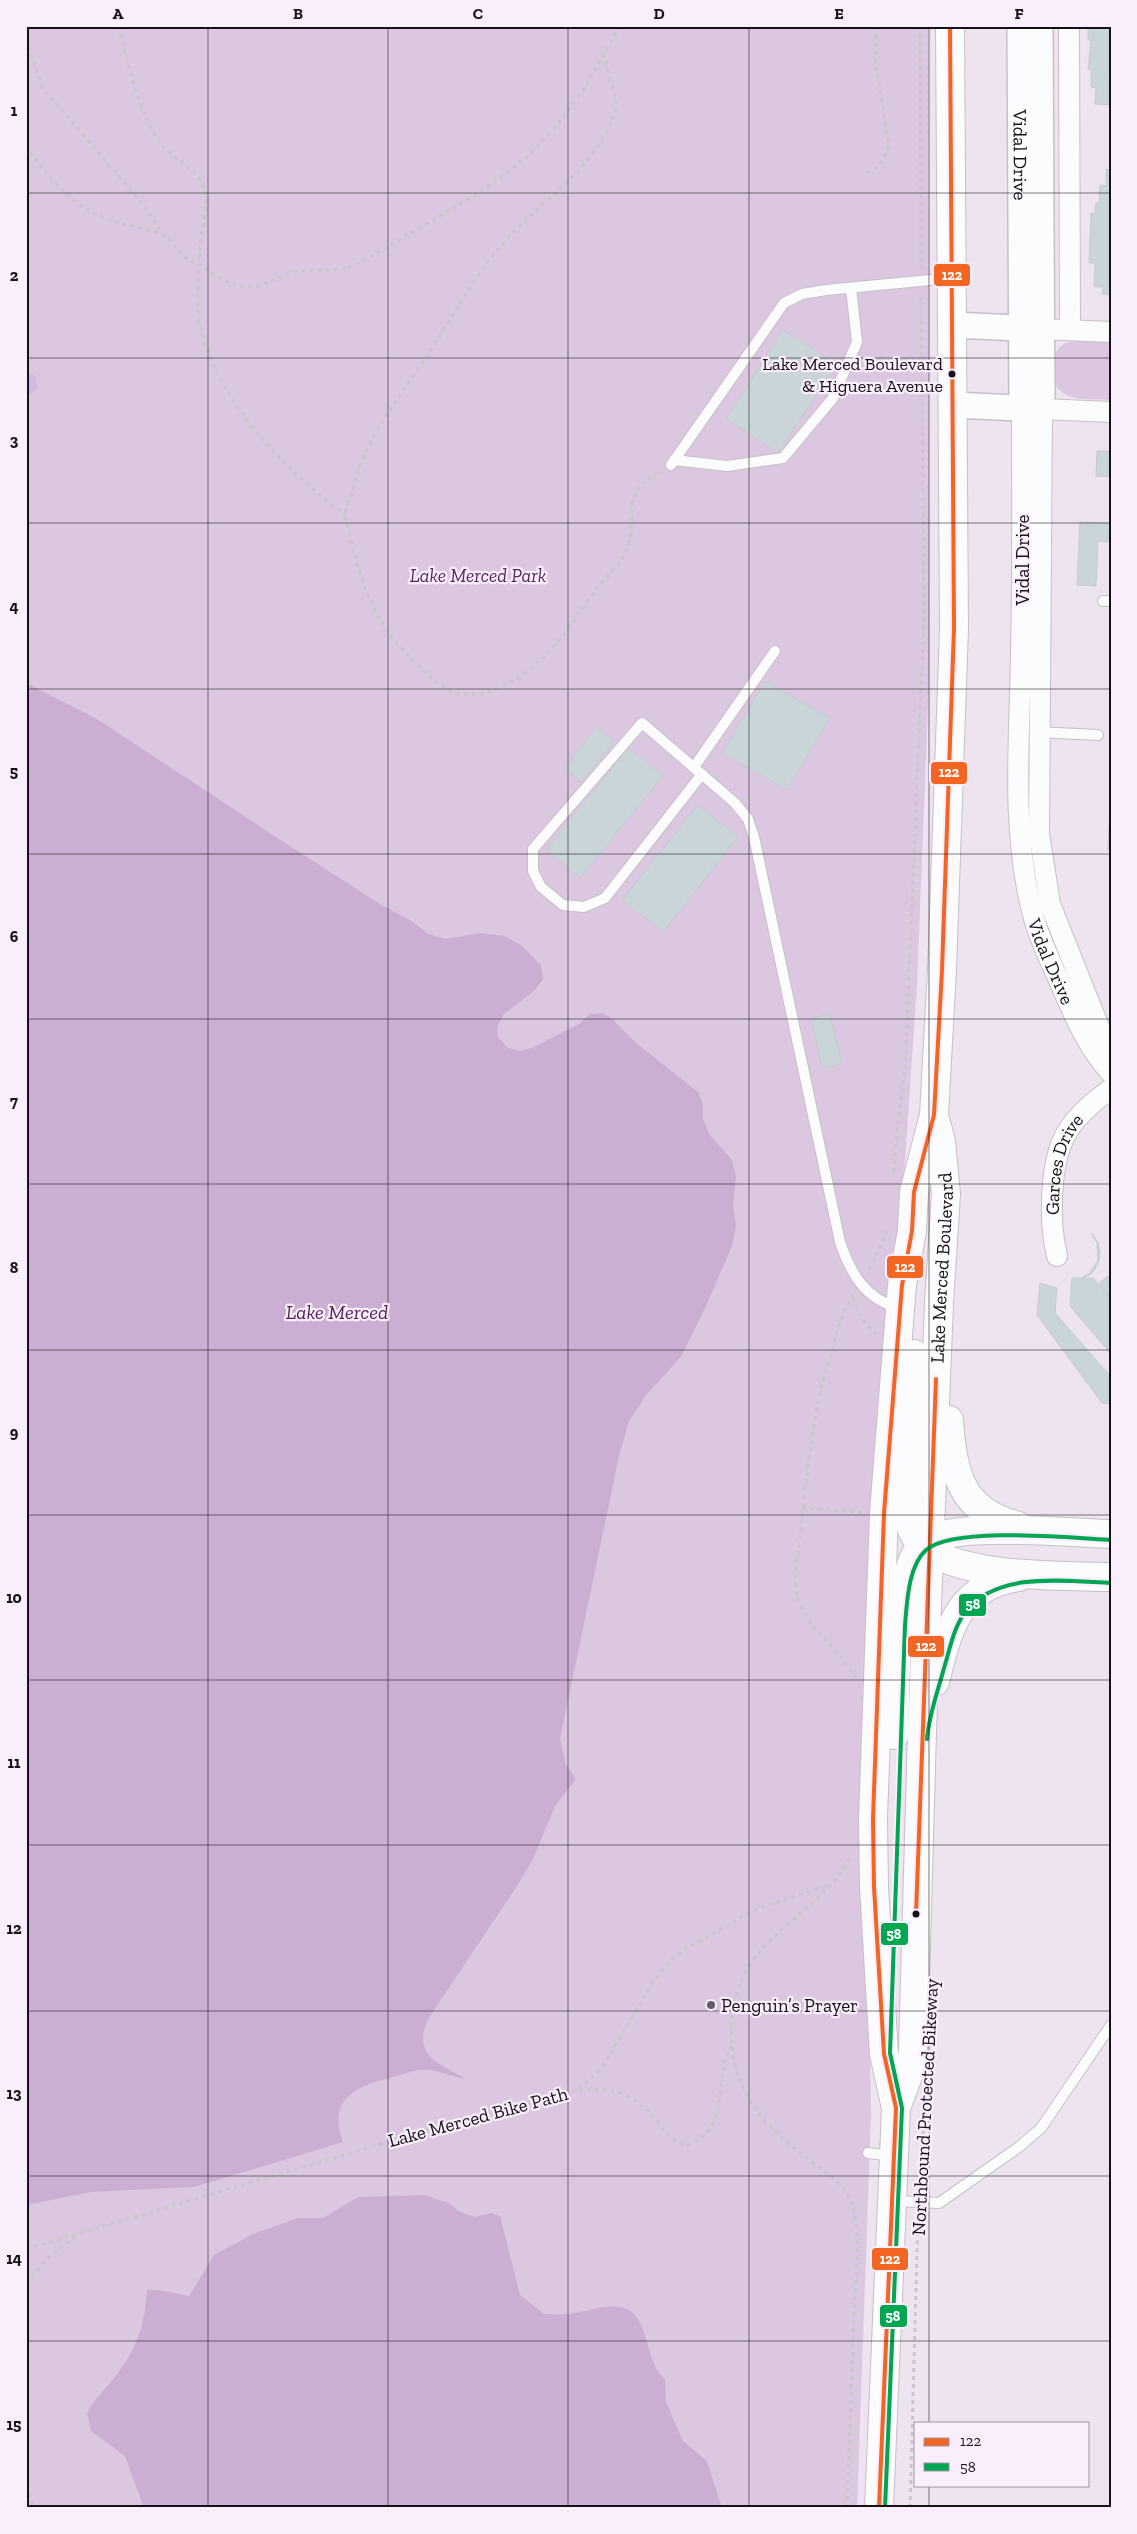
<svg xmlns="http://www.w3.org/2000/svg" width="1137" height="2534" font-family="'Zilla Slab',serif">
<rect width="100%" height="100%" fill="#eee4f0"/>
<!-- green -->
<path fill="#dbc8e0" d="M26 26H928L929 679 917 986 899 1248 867 1841 871 2116 857 2508H26Z
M1084 339 1111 340V400C1095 399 1075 402 1062 392 1048 383 1048 359 1059 348 1065 341 1075 340 1084 339Z"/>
<!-- forest -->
<path fill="#d3bad9" d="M26 371 34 375 38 387 27 398 29 407 26 412Z"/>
<!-- water -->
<path fill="#cbafd2" d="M26 683 97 719 279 839 383 906 412 921 428 934 445 939 481 933 504 936 521 945 534 958 541 966 543 979 534 991 504 1014 497 1027 498 1037 508 1048 520 1051 532 1048 579 1024 590 1014 602 1013 611 1018 635 1042 699 1093 703 1105V1119L710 1135 732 1160 736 1177 733 1203 736 1226 732 1246 707 1304 681 1357 646 1395 629 1421 619 1456 560 1739 566 1765 576 1779 555 1806 533 1859 517 1886 428 2019C412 2056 438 2063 466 2079 453 2077 440 2071 428 2070 416 2069 406 2074 394 2077 356 2086 327 2098 343 2142L194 2187 91 2192 26 2205Z
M424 2195 449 2203 460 2212 475 2217 491 2213 500 2216 520 2295 544 2314C554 2314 565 2315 575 2313 589 2311 607 2304 621 2307 651 2313 643 2361 665 2379L666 2402 674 2421 683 2441 707 2461 722 2508H144L125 2456 91 2431 87 2413C94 2399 101 2394 110 2383 135 2353 145 2328 147 2290H159L189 2296 214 2255 253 2234 298 2218H323L358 2197Z"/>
<!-- building -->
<path fill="#cad5da" stroke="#c8cad0" d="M1088 26H1111V60H1109L1108 77H1111V105L1095 104 1096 88 1091 87V70L1088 69 1091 40H1088Z
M1106 169 1111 170V295L1102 294 1103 287H1094L1095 263H1089L1091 213 1095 214 1096 203H1099L1100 185 1106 186Z
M783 330 836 364 778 453 726 419Z
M1097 451H1111V477L1096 476Z
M1080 522 1111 523V542L1098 541 1096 586 1077 585Z
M765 681 829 718 787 790 722 753Z
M597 727 614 741 581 782 564 768Z
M628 748 663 776 580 878 546 850Z
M1111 787V850H1108Z
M698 805 738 837 663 932 622 900Z
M830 1014 842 1064 822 1068 811 1018Z
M1091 1233 1093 1235 1098 1243 1100 1251 1099 1260 1095 1269 1091 1274 1082 1279 1093 1278 1111 1299V1354L1070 1306 1072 1278H1081L1090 1273 1098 1260 1097 1243Z
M1111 1274V1299L1098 1284Z
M1040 1283 1057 1288 1055 1313 1111 1377V1404L1102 1403 1037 1315Z"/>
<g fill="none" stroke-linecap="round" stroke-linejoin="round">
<!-- service casing -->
<g stroke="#c6bfc8" stroke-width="12">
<path id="service" d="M674 460 727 466 783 458 833 398 857 342 851 288
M671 465 784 303 802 294 826 290 951 278
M1103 601H1111
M1036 732 1098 735
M694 767 775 651
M702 774 605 898 584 907 563 905 541 887 533 871V849L642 723 735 803 748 819 754 837 840 1242C851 1274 865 1299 899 1308
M868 2153 894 2156
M894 2201 939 2203 1019 2147 1041 2128 1111 2025"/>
</g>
<!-- minor casing -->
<g stroke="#c6bfc8" stroke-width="22">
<g id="minor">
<path d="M1069 26 1070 330"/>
<path d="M1042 329 1111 332"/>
<path id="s1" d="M1022 408C1022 489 1023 570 1021 651 1020 736 1011 823 1031 907 1037 934 1050 960 1061 985 1075 1017 1087 1047 1111 1073"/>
<path d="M1111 412 1042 409 1039 833 1050 904 1111 1057"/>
<path id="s2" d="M1057 1256C1049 1224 1049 1162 1067 1132 1078 1114 1094 1101 1111 1089"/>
</g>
</g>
<!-- tertiary casing -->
<g stroke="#c6bfc8" stroke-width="28">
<g id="tertiary">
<path id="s3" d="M1020 26 1022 408"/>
<path d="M953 325 1037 329"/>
<path d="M953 405 1042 409 1040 26"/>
</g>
</g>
<!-- secondary casing -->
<g stroke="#c6bfc8" stroke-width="30">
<g id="secondary">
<path d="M914 1354 908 1508C908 1519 911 1532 918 1540 951 1580 1062 1575 1111 1577"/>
<path d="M949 1420C953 1473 960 1512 1019 1526"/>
<path d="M935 1682C948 1630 957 1586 1019 1577"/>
<path d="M894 1735C896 1696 892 1563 927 1541 956 1522 1072 1533 1111 1534"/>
<path d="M896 2108 884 2054 874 1887 873 1819 884 1513 902 1285 912 1231 914 1192 934 1115 942 970 954 628 950 26"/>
<path id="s4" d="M879 2508 896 2108 911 2068 913 2050 922 1732 939 1303 946 1194 941 1141 935 1119"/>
</g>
</g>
<!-- path -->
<path stroke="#cbc6cc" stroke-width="3" stroke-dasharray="4 4" stroke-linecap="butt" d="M119 26C125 57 142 121 161 144 174 160 196 168 204 187 211 202 203 221 201 236 200 245 200 254 199 263L212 274 229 283 237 286H258L297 271 347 269 370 257 467 200 504 175 530 154 554 129 584 89 620 26
M920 26 921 268
M26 39 42 87 146 208 162 234
M603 54C607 68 619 99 615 112 601 159 550 196 517 229 481 263 458 309 431 350 401 396 364 438 352 493 350 500 346 508 345 515 345 521 349 530 350 536 360 579 374 622 406 653 435 681 451 706 495 689 543 671 567 629 596 590 605 577 620 567 626 551 642 514 615 496 660 471
M26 145C47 176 72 207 108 219 125 225 143 228 160 234 175 239 182 264 199 263 199 281 196 302 199 320 214 399 284 469 345 515
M867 173C880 167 885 159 889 145L875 59 876 26
M894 1172 896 1139 905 1070 924 618 921 295
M869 1270 876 1258 888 1228
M853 1294 839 1325 819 1396 809 1457 795 1581C799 1627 836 1641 855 1678
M853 1298 866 1324 876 1334
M802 1508 862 1512
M579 2090C610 2086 635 2094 655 2119 665 2131 672 2143 688 2145 731 2130 713 2078 731 2046
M920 2190 925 2099
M26 2249 476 2116 578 2090 602 2068 653 1982 671 1960 684 1950 756 1909 829 1885
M26 2282 51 2255 79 2234
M26 2486 34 2508
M847 2508C849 2442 852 2377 854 2312 855 2279 863 2230 850 2199 842 2182 821 2169 807 2158 792 2146 777 2135 764 2120 732 2083 723 2033 739 1986 759 1932 823 1909 849 1859
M910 2508 918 2216"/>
<!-- service -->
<use href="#service" stroke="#fcfbfd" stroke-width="10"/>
<!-- minor -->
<use href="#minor" stroke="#fcfbfd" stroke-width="20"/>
<!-- tertiary -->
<use href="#tertiary" stroke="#fcfbfd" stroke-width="25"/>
<!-- secondary -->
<use href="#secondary" stroke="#fcfbfd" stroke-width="28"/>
<!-- bus-1 casing -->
<g stroke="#faeefd" stroke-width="8">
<path id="bus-1" d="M916 1914 936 1379
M879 2508 896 2108 884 2054 874 1887 873 1819 884 1513 902 1285 912 1231 914 1192 934 1115 942 970 954 628 950 26"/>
</g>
<!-- bus-2 casing -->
<g stroke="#faeefd" stroke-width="8">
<path id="bus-2" d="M927 1739C929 1714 938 1691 944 1668 950 1649 953 1628 966 1611 998 1571 1065 1581 1111 1583
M885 2508 902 2108 890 2053 905 1625C907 1603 908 1566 926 1550 955 1526 1072 1538 1111 1540"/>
</g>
<!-- bus-1 -->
<use href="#bus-1" stroke="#f26522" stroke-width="4"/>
<!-- bus-2 -->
<use href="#bus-2" stroke="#00a651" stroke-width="4"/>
</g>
<!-- grid -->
<path fill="none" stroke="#181119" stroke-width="1" stroke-opacity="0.55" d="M208 26V2508M388 26V2508M568 26V2508M749 26V2508M929 26V2423M26 193H1111M26 358H1111M26 523H1111M26 689H1111M26 854H1111M26 1019H1111M26 1184H1111M26 1350H1111M26 1515H1111M26 1680H1111M26 1845H1111M26 2011H1111M26 2176H1111M26 2341H1111M929 2485V2508"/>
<!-- markers -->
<g fill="#181119" stroke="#faeefd" stroke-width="2">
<circle cx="952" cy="374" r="4.5"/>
<circle cx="916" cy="1914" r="4.5"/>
</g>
<circle fill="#635b64" stroke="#faeefd" stroke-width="2" cx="711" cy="2005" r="5"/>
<g text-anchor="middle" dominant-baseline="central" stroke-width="4.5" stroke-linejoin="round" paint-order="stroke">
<!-- bus labels -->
<g font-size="18" fill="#181119" stroke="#faeefd" text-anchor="end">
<text x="943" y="364">Lake Merced Boulevard<tspan x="943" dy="22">&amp; Higuera Avenue</tspan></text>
</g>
<!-- street labels -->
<g font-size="19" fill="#181119" stroke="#faeefd">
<text stroke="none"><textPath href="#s3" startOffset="129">Vidal Drive</textPath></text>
<text transform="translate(1022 560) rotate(-90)">Vidal Drive</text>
<text stroke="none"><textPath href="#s1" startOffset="558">Vidal Drive</textPath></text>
<text stroke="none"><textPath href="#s2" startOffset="94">Garces Drive</textPath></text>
<text stroke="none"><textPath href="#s4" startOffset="1244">Lake Merced Boulevard</textPath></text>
<text transform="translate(925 2107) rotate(-87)">Northbound Protected Bikeway</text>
<text transform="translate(478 2117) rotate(-15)">Lake Merced Bike Path</text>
</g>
<!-- park labels -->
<g font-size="19" font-style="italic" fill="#54265f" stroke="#faeefd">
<text x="478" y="575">Lake Merced Park</text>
</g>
<!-- poi labels -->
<g font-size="19" fill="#181119" stroke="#faeefd" text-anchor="start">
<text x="721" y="2005">Penguin’s Prayer</text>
</g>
<!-- water labels -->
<g font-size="20" font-style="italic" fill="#4f225a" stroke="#faeefd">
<text x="337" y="1312">Lake Merced</text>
</g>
</g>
<g stroke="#faeefd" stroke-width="2">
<rect x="933" y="263" width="38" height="24" rx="5" fill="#f26522"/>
<rect x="930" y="761" width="38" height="24" rx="5" fill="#f26522"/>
<rect x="886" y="1255" width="38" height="24" rx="5" fill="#f26522"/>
<rect x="958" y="1593" width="29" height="24" rx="5" fill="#00a651"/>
<rect x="907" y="1635" width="38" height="23" rx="5" fill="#f26522"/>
<rect x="880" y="1922" width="29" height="24" rx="5" fill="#00a651"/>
<rect x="871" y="2247" width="38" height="24" rx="5" fill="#f26522"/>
<rect x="879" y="2304" width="29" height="24" rx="5" fill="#00a651"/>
</g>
<g font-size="14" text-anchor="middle" font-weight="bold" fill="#fff">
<text x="952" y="280">122</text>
<text x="949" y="777">122</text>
<text x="905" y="1272">122</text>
<text x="973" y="1609">58</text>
<text x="926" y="1651">122</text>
<text x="894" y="1939">58</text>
<text x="890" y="2264">122</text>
<text x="893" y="2321">58</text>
</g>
<!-- border -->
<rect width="1137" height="2534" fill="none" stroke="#faeefd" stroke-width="55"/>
<!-- legend -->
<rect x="914" y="2422" width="175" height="65" fill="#faeefd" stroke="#a096a2"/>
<rect x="924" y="2438" width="25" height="8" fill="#f26522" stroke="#a096a2"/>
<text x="960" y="2446" font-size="15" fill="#181119">122</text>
<rect x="924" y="2463" width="25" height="8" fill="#00a651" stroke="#a096a2"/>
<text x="960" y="2472" font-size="15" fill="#181119">58</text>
<rect x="28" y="28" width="1082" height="2478" fill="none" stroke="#181119" stroke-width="2"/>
<g font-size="16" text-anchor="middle" font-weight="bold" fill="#181119">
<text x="118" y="19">A</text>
<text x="298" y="19">B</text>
<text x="478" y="19">C</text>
<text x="659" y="19">D</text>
<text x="839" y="19">E</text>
<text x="1019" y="19">F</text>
<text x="14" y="116">1</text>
<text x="14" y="281">2</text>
<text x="14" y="446">3</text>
<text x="14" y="612">4</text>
<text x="14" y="777">5</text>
<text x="14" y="942">6</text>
<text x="14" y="1107">7</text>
<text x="14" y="1273">8</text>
<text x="14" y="1438">9</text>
<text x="14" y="1603">10</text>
<text x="14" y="1768">11</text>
<text x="14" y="1934">12</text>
<text x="14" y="2099">13</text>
<text x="14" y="2264">14</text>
<text x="14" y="2430">15</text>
</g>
</svg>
